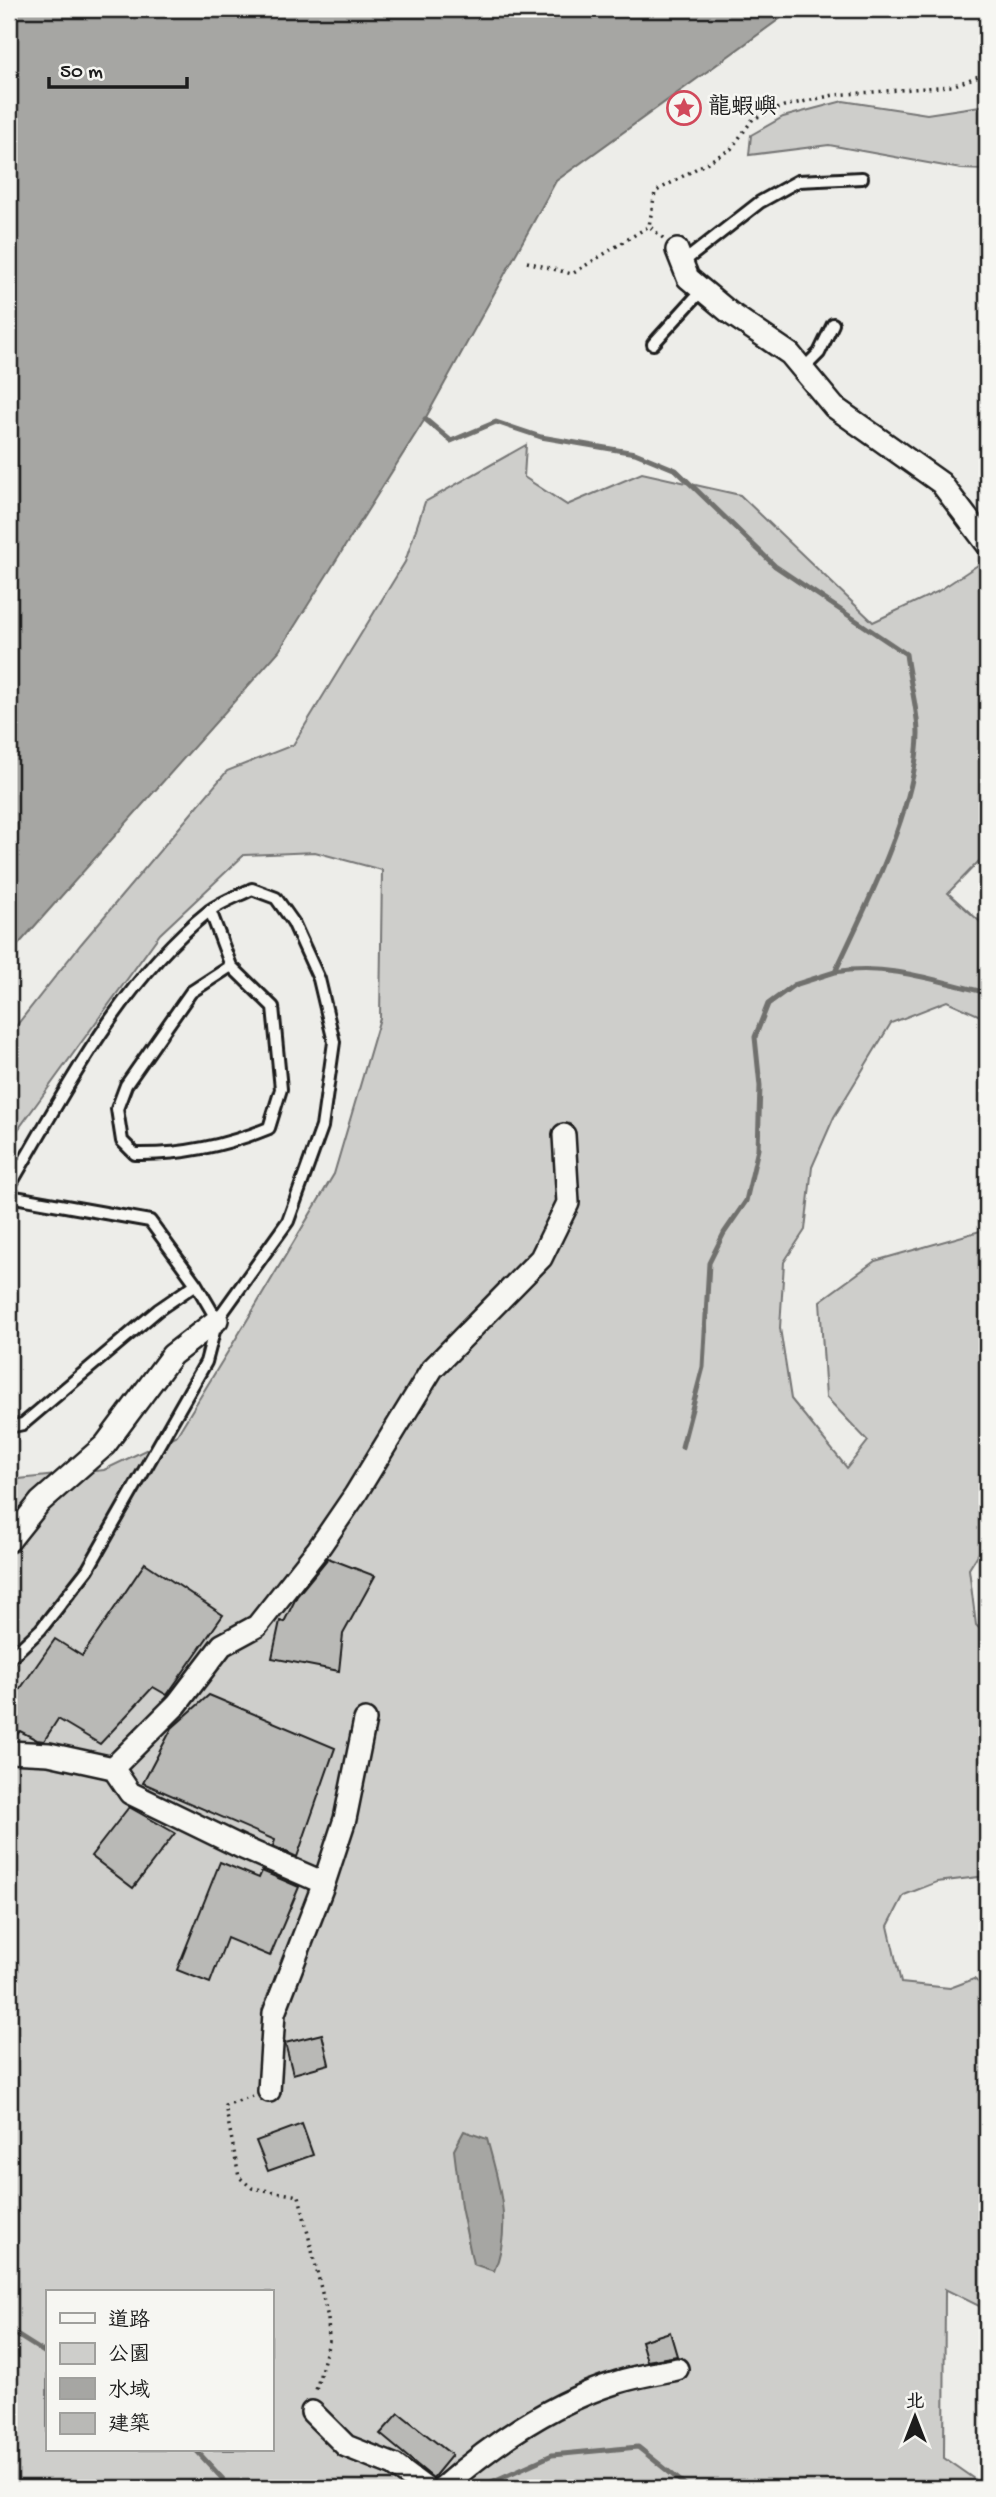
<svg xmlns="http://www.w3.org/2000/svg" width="996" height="2497" font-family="'Gochi Hand','LXGW WenKai TC',sans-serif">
<rect width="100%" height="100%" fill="#edede9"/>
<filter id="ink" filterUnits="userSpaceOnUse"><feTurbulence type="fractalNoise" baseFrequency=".0143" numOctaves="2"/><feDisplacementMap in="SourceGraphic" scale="14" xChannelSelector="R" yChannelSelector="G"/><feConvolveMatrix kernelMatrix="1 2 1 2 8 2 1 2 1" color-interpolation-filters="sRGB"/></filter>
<g filter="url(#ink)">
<!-- green -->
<path fill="#cececb" stroke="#757574" stroke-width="2" fill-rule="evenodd" d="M843 101 927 114 987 105V170L961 169 829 145 749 155 751 135 783 117Z
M526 445 524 477 567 505 642 473 740 495 873 622 937 592 987 559V853L948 893 987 928V1019L947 1001 891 1023 834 1117 812 1167 805 1230 784 1262 780 1328 791 1399 847 1468 868 1441 826 1397 820 1301 875 1261 987 1229V1540L969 1569 976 1625 987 1636V1876L937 1882 904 1895 888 1926 901 1983 950 1988 974 1979 987 1989V2310L945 2289 944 2458 987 2488H9V1490L19 1479 104 1470 177 1435 246 1322 334 1174 380 1018 382 870 315 852 244 855 160 934 9 1142V1035L81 944 227 771 293 745 405 562 425 502ZM47 2292H271V2450H47Z"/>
<!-- water -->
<path fill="#a6a6a3" stroke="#6f6f6d" stroke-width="2" d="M9 9H935L932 11 792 10 556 181 425 419 279 651 9 955Z
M464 2131 487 2139C499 2183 513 2227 494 2271L473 2264 461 2207 454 2150Z"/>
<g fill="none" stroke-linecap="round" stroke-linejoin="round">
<!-- stream -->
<path stroke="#6f6f6d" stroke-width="5" d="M425 419 451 441 496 422 541 437 635 453 676 470 775 566 906 654C909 680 918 709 918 734 917 806 866 907 835 972L794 985 768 1004 755 1037 760 1086 758 1149 746 1201 724 1233 709 1263 703 1367 682 1447
M835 972C887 963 937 981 987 993
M9 2330 47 2354
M196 2450 231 2488
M478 2488 552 2455 638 2447 689 2488"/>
</g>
<!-- building -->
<path fill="#b9b9b6" stroke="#1c1c1c" stroke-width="2" d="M328 1558 375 1576 343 1634 339 1671 272 1658 280 1621 284 1622 297 1596Z
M145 1563 223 1615 167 1695 153 1687 100 1744 58 1719 44 1741 37 1740 20 1731 13 1739H9V1705L55 1639 82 1656Z
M209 1695 335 1748 297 1857 273 1846 275 1840 143 1783 172 1728Z
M129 1807 175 1833 133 1888 91 1856Z
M220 1862 259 1878 262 1871 299 1887 270 1956 227 1938 210 1983 177 1970Z
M322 2034 329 2064 293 2074 285 2043Z
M302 2124 313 2155 268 2171 256 2141Z
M670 2332 677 2356 647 2361 641 2341Z
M399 2413 452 2455 433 2478 380 2434Z"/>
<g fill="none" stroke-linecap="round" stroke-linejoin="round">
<!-- lane casing -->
<g stroke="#1c1c1c" stroke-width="16">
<path id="lane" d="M682 263 760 202 798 181 862 178
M653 344 702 290
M803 369 819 353 833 324
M210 910 231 966 191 992 126 1085 117 1109 122 1141 135 1154C182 1155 225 1146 269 1128L281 1089 273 1007 231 966
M9 1187C65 1092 120 982 209 911 221 902 238 896 252 889L276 898 293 922 319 979 334 1042 322 1127 288 1221 217 1320 206 1362 88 1569 41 1629 9 1659
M9 1196 150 1221 196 1284
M9 1427 23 1424 158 1310 196 1284 217 1320"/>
</g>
<!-- street casing -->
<g stroke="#1c1c1c" stroke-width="26">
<path id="street" d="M677 250 688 278 730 313 790 354 834 407 941 483 987 544
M9 1541 40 1502 105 1445 172 1355 217 1320
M9 1752 49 1754 113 1768 130 1793 241 1847 324 1883
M113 1768 177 1704 222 1645 257 1626 318 1549 355 1495 432 1369 541 1258 568 1203 564 1135
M269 2091 274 2013 324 1883 345 1819 365 1720
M312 2412 346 2446 394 2465 425 2488
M442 2488C493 2443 553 2402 618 2382 637 2376 658 2373 677 2369"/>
</g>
<!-- path -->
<path stroke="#1c1c1c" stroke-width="3.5" stroke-dasharray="2 5" stroke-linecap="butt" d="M663 238 649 226 655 192 731 149 753 119 784 106 834 95 952 86 987 73
M527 262 572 274 649 226
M253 2096 225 2105 239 2177 252 2188 299 2196 328 2318 329 2342 315 2394"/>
<!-- lane -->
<use href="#lane" stroke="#f6f6f2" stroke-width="10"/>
<!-- street -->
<use href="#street" stroke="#f6f6f2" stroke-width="21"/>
</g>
</g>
<!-- icons -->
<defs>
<g id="sight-ring" transform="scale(1.75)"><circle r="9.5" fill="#f6f6f2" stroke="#d1495b" stroke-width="1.5"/><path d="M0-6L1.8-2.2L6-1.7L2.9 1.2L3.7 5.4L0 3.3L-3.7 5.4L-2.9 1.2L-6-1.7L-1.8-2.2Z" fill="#d1495b"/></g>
</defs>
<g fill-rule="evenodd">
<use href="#sight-ring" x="684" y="108"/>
</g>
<g text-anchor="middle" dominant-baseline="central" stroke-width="5" stroke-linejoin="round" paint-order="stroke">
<!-- poi labels -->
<g font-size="23" fill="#1c1c1c" stroke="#f6f6f2" text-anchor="start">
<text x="708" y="108">龍蝦嶼</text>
</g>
</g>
<!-- margin -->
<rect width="996" height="2497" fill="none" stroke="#f6f6f2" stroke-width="35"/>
<rect x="18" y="18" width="961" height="2462" fill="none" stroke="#1c1c1c" stroke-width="2.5" filter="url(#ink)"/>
<!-- legend -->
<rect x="46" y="2290" width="228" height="161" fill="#f6f6f2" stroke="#9f9f9c" stroke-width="2"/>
<rect x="60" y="2313" width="35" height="10" fill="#f6f6f2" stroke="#9f9f9c" stroke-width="2"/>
<text x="108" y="2326" font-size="21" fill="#1c1c1c">道路</text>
<rect x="60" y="2343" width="35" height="21" fill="#cececb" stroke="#9f9f9c" stroke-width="2"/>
<text x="108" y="2360" font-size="21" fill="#1c1c1c">公園</text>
<rect x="60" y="2378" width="35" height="21" fill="#a6a6a3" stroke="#9f9f9c" stroke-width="2"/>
<text x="108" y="2396" font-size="21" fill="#1c1c1c">水域</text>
<rect x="60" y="2413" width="35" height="21" fill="#b9b9b6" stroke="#9f9f9c" stroke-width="2"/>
<text x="108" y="2430" font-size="21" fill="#1c1c1c">建築</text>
<!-- north arrow -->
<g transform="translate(915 2417)" stroke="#f6f6f2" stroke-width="5" paint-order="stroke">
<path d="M0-5L12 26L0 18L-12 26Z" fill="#1c1c1c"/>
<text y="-10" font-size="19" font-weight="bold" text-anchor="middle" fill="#1c1c1c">北</text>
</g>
<!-- scale -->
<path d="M49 77v10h138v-10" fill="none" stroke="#1c1c1c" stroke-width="3.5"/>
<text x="60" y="77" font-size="21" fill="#1c1c1c" stroke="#f6f6f2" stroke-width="5" paint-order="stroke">50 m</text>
</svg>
